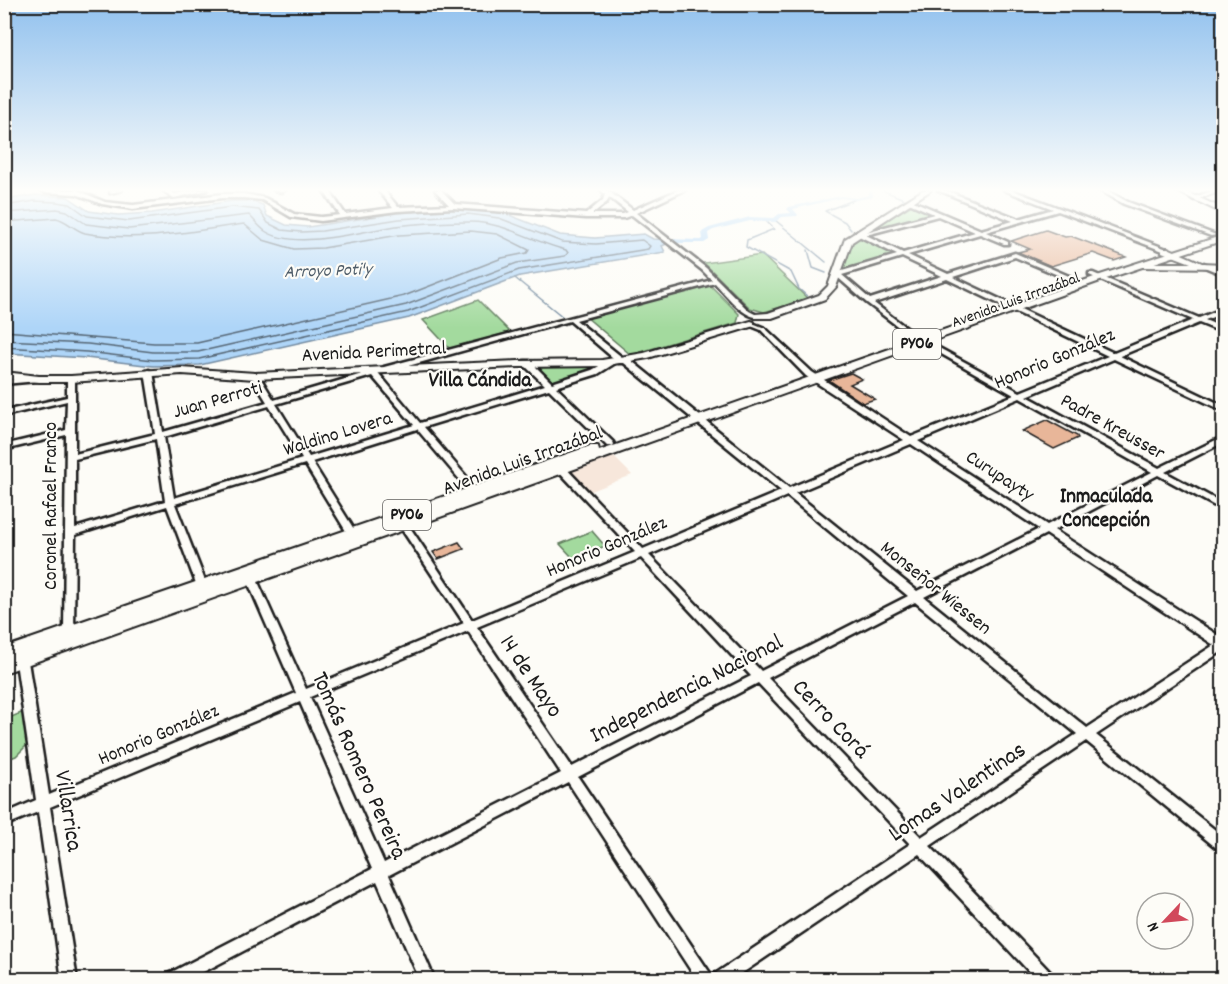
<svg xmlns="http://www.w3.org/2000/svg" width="1228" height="984" font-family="Dekko,sans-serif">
<rect width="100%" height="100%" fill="#fdfcf7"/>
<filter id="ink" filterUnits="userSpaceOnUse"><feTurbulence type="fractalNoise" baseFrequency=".0167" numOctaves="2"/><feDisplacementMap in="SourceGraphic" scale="12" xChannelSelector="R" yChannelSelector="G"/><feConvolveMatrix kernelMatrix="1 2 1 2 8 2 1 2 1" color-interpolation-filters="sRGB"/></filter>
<g filter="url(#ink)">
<!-- built -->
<path fill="#f7e7db" d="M614 457 632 475 584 494 565 474Z"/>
<!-- green -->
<path fill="#a3da9e" stroke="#607b5d" stroke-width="1.5" d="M912 205 932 214 871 229Z
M856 237H861L895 255 843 270 848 245Z
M762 255 808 299 764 312 750 308 704 263Z
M709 284 739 314 737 323 631 355 585 316Z
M478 300 510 332 450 349 423 320Z
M536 365 598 366 599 367 597 369 551 382 535 367Z
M592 531 605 546 574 559 560 544Z
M26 711 24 721 28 744 16 756 5 760 4 720Z"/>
<!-- water -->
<path fill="#aed5f8" stroke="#748ba0" stroke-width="1.5" d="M35 195 68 197 89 211 118 215 152 213 232 201H251L263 205 267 216 286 225 308 227 397 213 471 208 504 213 560 235 595 238 644 234 653 239 676 240 662 246 665 252 520 276 409 318 200 365 153 366 86 358 5 353 4 200Z"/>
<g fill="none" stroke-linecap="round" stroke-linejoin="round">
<!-- shore -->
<path stroke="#566674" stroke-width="1.5" d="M4 206 35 201 57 202 70 204 87 216 129 221 232 207 259 210 268 223 282 230 301 232 322 231 399 219 468 214 499 218 562 242 596 244 642 240 650 246 648 249 519 270 408 312 199 359 153 360 87 352 4 347
M4 213 57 209 67 211 86 224 129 229 249 215C254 220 259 227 265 231 295 251 362 231 396 226 420 223 446 222 470 222 504 222 533 242 566 250L568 253 565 256 517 263 406 305 198 352H153L88 344 4 340
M4 222 56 218C67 220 74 230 85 233 138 243 191 231 244 224L263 240 294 249 323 248 399 235 471 231 497 234 529 250 527 253 502 258 404 296 197 343H154L4 331"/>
<!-- stream -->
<path stroke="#748ba0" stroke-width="1.5" d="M882 190 904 199
M765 220 774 229 747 240 746 247 791 272 799 289 807 296
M775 220 826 262
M851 230 845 222 825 211 856 199
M808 250 813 268 826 273
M515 278 563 317"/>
<!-- canal -->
<path fill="#aed5f8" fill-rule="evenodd" d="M869 190H873V197L856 200 841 198 793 209 798 215 797 216 782 217 775 222 750 221 713 230 708 233 709 240 704 243H666L663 241 666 239 701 240 703 239 702 232 709 228 750 217 774 218 779 214 791 213 787 209 789 207 841 196 856 198 869 195Z"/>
</g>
<!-- building -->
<path fill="#e8b699" stroke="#1c1c1c" stroke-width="1.5" d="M1046 230 1065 237 1071 236 1126 257 1114 261 1093 253 1051 266 1018 252 1030 249 1011 241Z
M851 373 862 379 850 384 875 399 863 403 829 380Z
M1047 420 1077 436 1078 438 1054 449 1022 431Z
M459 542 464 549 438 559 433 552Z"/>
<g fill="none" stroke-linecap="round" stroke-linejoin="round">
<!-- minor casing -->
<g stroke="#1c1c1c" stroke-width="5">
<path id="minor" d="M41 190H77L105 202 133 205 222 194H244L265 198 294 214 321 217 340 215 323 190H329L345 214 393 208 378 190H384L398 207 449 205 435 190H441L455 204 586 214 603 200 605 194 601 190H607L633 210 678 190H685L636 213 706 268 749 311 757 315V317C743 317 725 294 715 283L576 320 623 358H628L789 488 904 440 806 376 761 330 751 326V324H755L765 328 812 372 911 437 1014 395 913 338 867 303 835 275V273L897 255 855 234V232L862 233 934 214 909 203 908 202 911 200 981 230 1013 221 938 190H945L1019 219 1053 209 1004 190H1012L1167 249V251H1163L1058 211 986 232 1008 242V244H1004L980 234 908 255 948 274 1015 253 1076 279V281H1072L1015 257 953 277 1114 353 1193 320 1089 275V273H1093L1199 318 1224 308V313L1205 320 1224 328V333L1199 323 1120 356 1224 406V411L1114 359 1027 396 1159 468 1224 436V442L1165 472 1224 504V511L1158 475 1054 530 1224 639V650L1096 735 1224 837V852L1219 850 1086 741 930 846 1053 975 1055 980H1037L919 854 732 980H697L568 782 389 875 435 980H420L377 881 188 980H164L166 975 372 869 300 702 50 807 77 980H62L38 812 4 826V814L36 800 15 655 17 652 21 651 25 652 27 655 49 795 296 693 244 573 245 571H253L254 573 306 689 464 623 395 519 397 517H403L472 620 635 552 554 466 553 464 554 462H560L643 549 781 491 624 363H619L570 321 390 371H387L383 369 384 367 712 280 702 270 632 215 624 218H586L453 208 397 211 321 221 291 217 262 200 244 198H222L133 209 102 204 76 194 44 192ZM609 197 628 212 623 214H592L607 202ZM938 216 975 232 903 253 866 235ZM902 257 942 276 870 299 842 275ZM947 279 1108 356 1020 392 917 336 874 303ZM1020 398 1152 472 1047 525 918 441ZM911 444 1039 529 917 591 795 493ZM787 496 908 596 761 671 649 555ZM1046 534 1214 645 1087 728 924 597ZM641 558 751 676 572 767 477 627ZM915 602 1077 734 921 837 768 678ZM468 631 561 773 384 863 310 697ZM758 683 910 844 712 976 578 777Z
M114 190H122L110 193V191Z
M162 190H168L175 194 197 190H207L174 198Z
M274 190H285L282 192Z
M1099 190H1106L1128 202 1216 235 1211 236 1124 204Z
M1216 190H1224L1194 200 1191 198Z
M1204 263 1224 271V275L1202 266 1201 265Z
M610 360H616L617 362 598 374 556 387 613 442 614 444 613 446H607L549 389 424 427 477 489 478 491 477 493H471L417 429 312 462 357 534 355 536H349L305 464 175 504 207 586 206 589H198L197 586 167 506 75 535 74 633 73 636 69 637 65 636 64 633 66 435 4 450V445L66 430 67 401 4 416V411L67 397V379L71 377 75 379V454L155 434 145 372 149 370 153 372 163 432 267 402 251 376 255 374H258L274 400 369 372V369H375L420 423 545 385 524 365V361H530L552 383 592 370ZM372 376 414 425 309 457 276 404ZM269 406 302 459 174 498 164 437ZM156 439 165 501 75 528V459Z
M35 377H38V381L4 384V380Z"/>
</g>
<!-- major casing -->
<g stroke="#1c1c1c" stroke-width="4">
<path id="major" d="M923 190H931L852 242 836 287 825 299 772 318H755V314L768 313 819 295 828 286 845 239Z
M1174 190H1182L1224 209V214Z
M1162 248H1168L1202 263 1224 264V268L1139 267 1135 265 1139 263H1191L1162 252Z
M751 321 754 322V326L648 358 602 366 519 367 255 379 182 374 71 382H39L4 378V372L39 376H71L182 368 255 373 519 361 602 360 644 353Z"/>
</g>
<!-- highway casing -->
<g stroke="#1c1c1c" stroke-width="4">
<path id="highway" d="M1224 235V240L1103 280 4 673V648L590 446H598L599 451 1097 276Z"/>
</g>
<!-- minor -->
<use href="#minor" fill="#fdfcf7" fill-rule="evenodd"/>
<!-- major -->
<use href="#major" fill="#fdfcf7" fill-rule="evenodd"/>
<!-- highway -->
<use href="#highway" fill="#fdfcf7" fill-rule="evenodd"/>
</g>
</g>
<!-- sky -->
<linearGradient id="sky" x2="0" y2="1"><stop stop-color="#91c1ee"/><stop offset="0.58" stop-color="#fefefb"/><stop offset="1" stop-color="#fefefb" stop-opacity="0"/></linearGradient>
<rect width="1228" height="328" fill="url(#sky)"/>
<g text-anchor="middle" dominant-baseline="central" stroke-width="4.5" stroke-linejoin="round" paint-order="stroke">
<!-- far-street labels -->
<g font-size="16" fill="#1c1c1c" stroke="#fdfcf7">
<text transform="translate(1016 301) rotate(-20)">Avenida Luis Irrazábal</text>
</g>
<!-- far-water labels -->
<g font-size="18" font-style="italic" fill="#4f5d69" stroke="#fdfcf7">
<text transform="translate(328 272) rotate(-2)">Arroyo Poti'y</text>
</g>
<!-- shield labels -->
<g fill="#fdfcf7" stroke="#605f5e" stroke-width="1.5">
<rect x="893" y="329" width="48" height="30" rx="4.5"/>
<rect x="383" y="500" width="48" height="30" rx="4.5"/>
</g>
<g font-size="18" font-weight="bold" fill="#1c1c1c">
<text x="917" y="344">PY06</text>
<text x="407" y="515">PY06</text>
</g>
<!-- street labels -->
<g font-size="20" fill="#1c1c1c" stroke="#fdfcf7">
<text transform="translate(374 353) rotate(-3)">Avenida Perimetral</text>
<text transform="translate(1055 360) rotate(-23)">Honorio González</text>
<text transform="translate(218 401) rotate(-16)">Juan Perroti</text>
<text transform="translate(1112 428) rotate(29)">Padre Kreusser</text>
<text transform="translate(338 435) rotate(-17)">Waldino Lovera</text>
<text transform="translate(523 462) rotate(-20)">Avenida Luis Irrazábal</text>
<text transform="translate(999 477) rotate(33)">Curupayty</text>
<text transform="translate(52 506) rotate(-90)">Coronel Rafael Franco</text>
<text transform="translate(607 548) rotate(-23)">Honorio González</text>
<text transform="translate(935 589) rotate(39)">Monseñor Wiessen</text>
<text transform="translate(159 736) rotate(-23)">Honorio González</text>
</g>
<!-- neighbourhood labels -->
<g font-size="21" font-weight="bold" fill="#1c1c1c" stroke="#fdfcf7">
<text x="480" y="382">Villa Cándida</text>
<text x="1106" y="498">Inmaculada<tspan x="1106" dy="24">Concepción</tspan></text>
</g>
<!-- near-street labels -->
<g font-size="24" fill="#1c1c1c" stroke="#fdfcf7">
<text transform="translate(530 677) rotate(56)">14 de Mayo</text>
<text transform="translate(687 690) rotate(-27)">Independencia Nacional</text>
<text transform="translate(830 720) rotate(46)">Cerro Corá</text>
<text transform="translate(358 766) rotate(66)">Tomás Romero Pereira</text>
<text transform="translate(958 793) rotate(-34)">Lomas Valentinas</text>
<text transform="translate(67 811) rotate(81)">Villarrica</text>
</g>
</g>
<!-- margin -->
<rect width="1228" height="984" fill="none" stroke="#fdfcf7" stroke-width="24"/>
<rect x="12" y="12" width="1204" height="960" fill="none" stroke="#1c1c1c" stroke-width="2" filter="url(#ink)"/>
<!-- north arrow -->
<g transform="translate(1165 921) rotate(244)"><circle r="28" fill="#fdfcf7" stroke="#a3a29f" stroke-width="1.5"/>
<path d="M0-4.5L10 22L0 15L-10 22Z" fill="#d1495b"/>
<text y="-9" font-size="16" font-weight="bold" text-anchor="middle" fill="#1c1c1c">N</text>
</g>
</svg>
